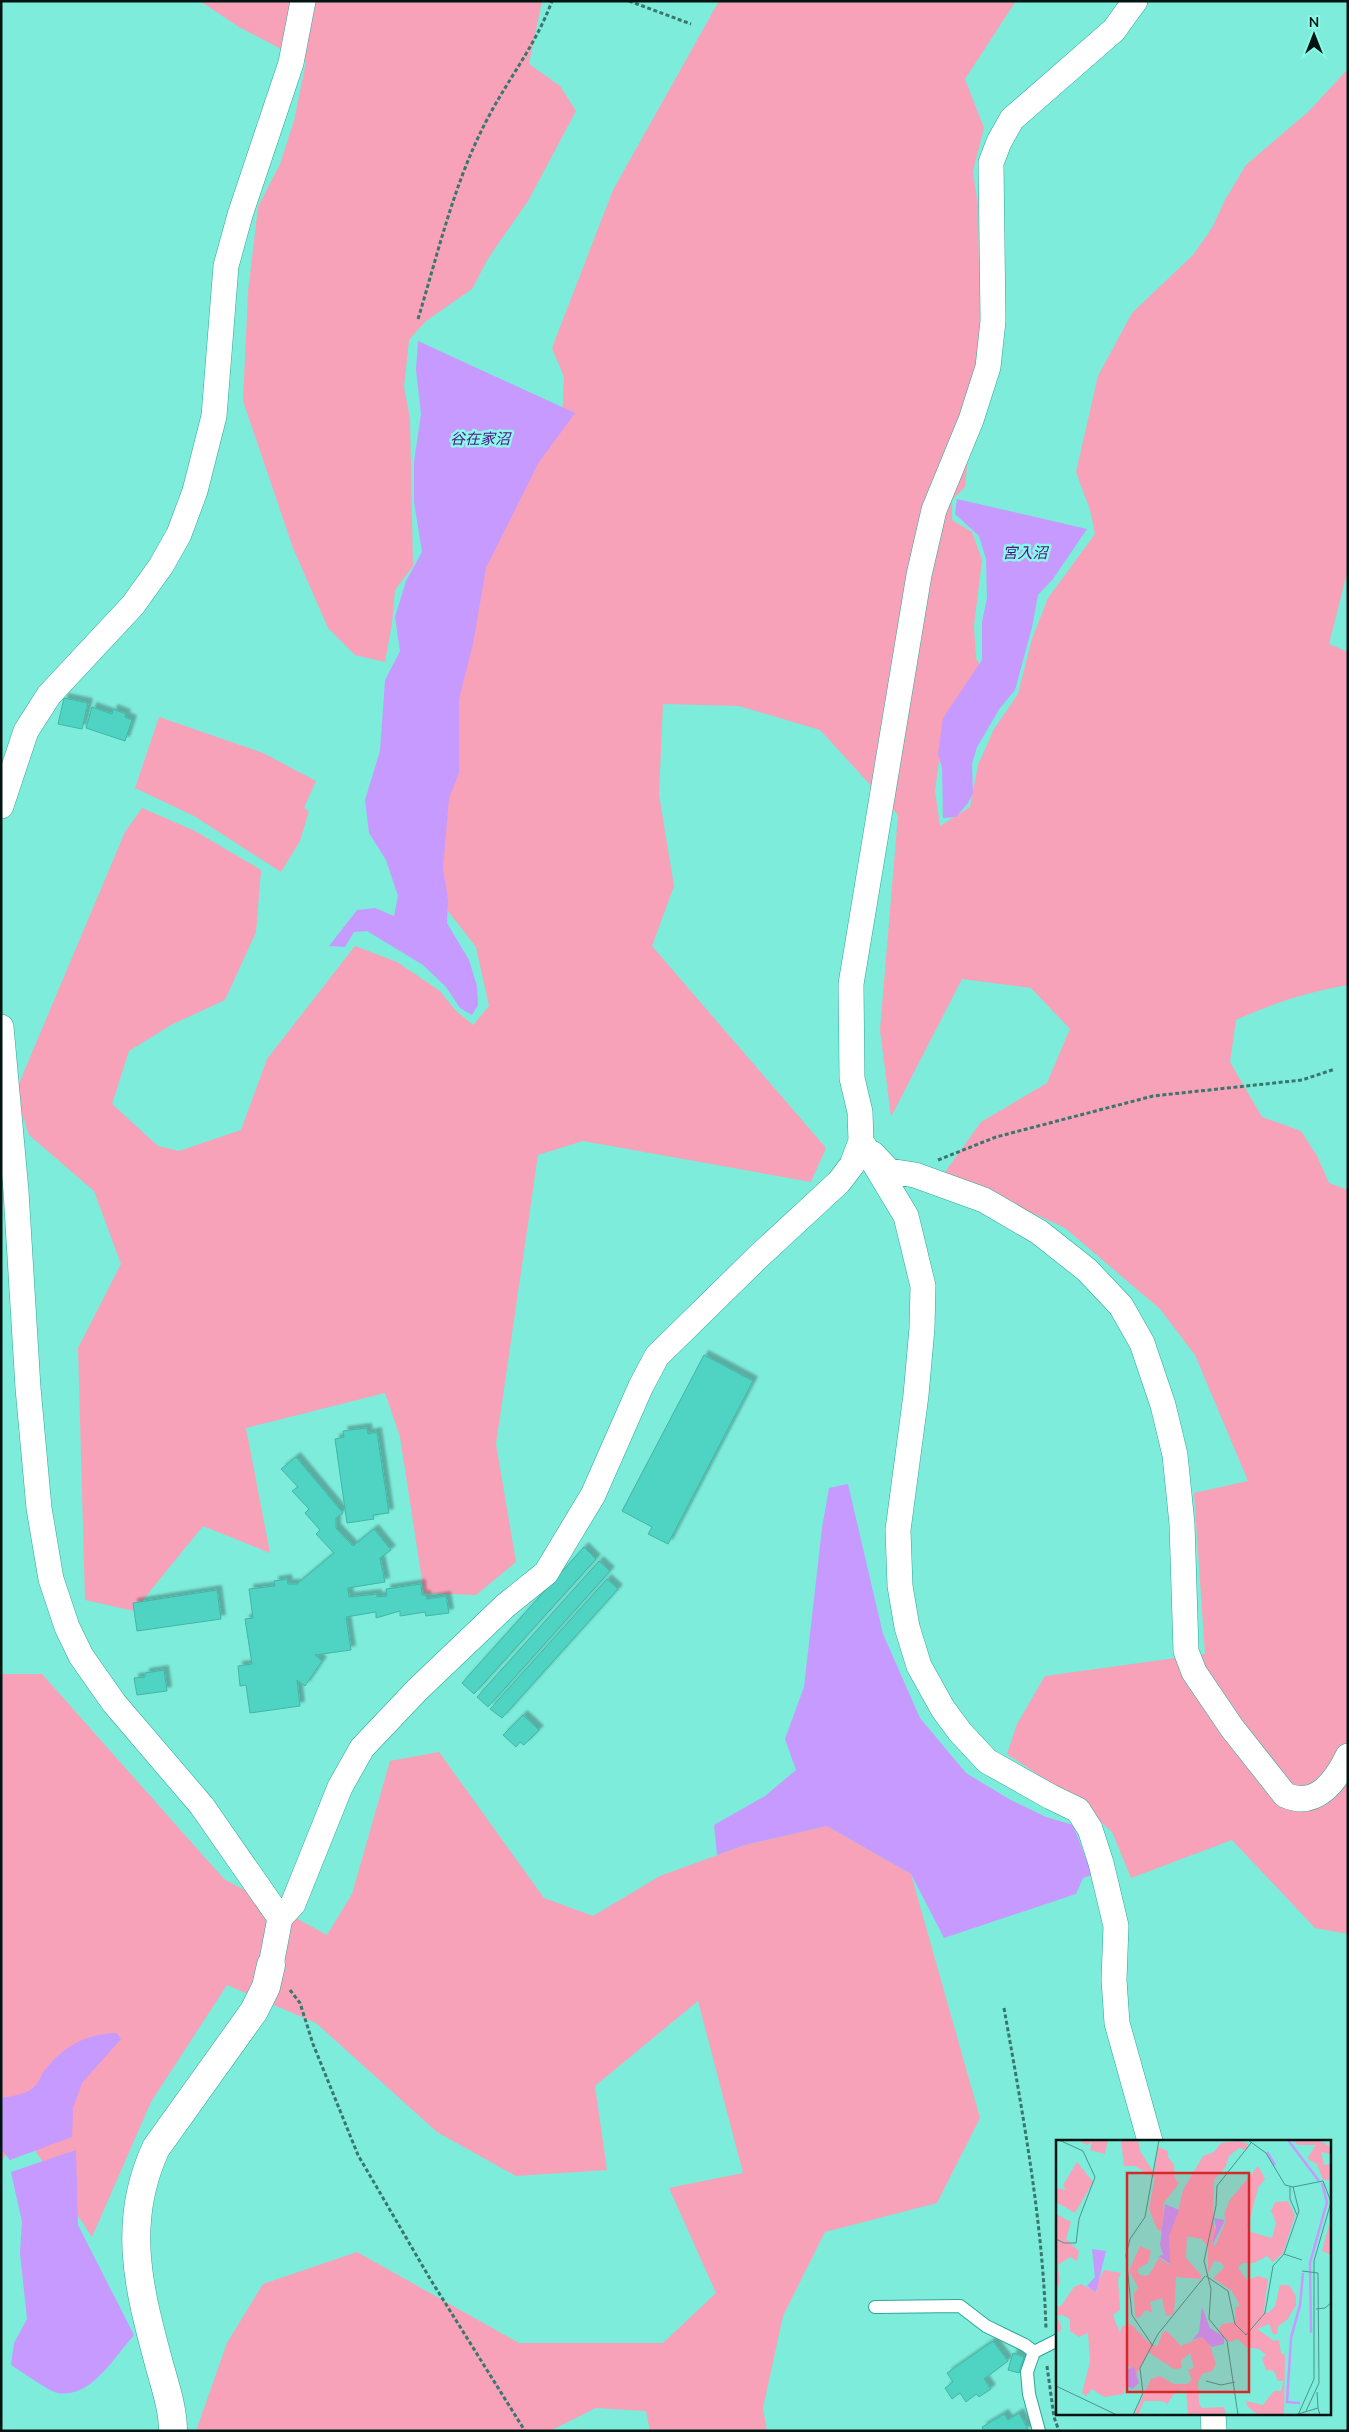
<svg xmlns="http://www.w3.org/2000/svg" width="1349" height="2432" font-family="'Nunito Sans','Noto Sans JP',sans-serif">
<defs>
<filter id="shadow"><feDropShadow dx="4.5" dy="-4.5" stdDeviation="1" flood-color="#0004"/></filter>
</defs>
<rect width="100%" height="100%" fill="#7decdb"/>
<!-- green -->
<path fill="#f7a2b8" d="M200 1H542L529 64 560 86 576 111 528 201 489 257 472 289 426 321 409 340 404 387 410 419 413 566 395 590 392 623 385 662 355 655 328 628 293 548 243 401 248 292 258 207 280 164 294 121 306 62 239 27Z
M719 1H1016L965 79 984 128 973 171 978 206 980 333 965 487 952 500V520L972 532 982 560 974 626 976 658 988 681 940 753 935 791 940 826 970 807 978 765 994 729 1018 694 1032 639 1048 598 1095 534 1090 510 1076 472 1098 376 1132 313 1193 255 1212 228 1225 200 1246 165 1308 112 1348 69V569L1329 644 1348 652V985C1308 992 1273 1003 1236 1020L1230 1062 1262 1117 1301 1131 1317 1156 1329 1183 1348 1190V1934L1315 1928 1232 1840 1131 1878 1112 1832 1075 1799 1007 1754 1017 1724 1045 1676 1205 1654 1194 1493 1248 1481 1195 1355 1160 1309 1065 1228 945 1172 981 1122 1047 1083 1070 1029 1031 988 962 979 891 1117 880 1030 898 815 820 730 739 706 663 704 659 795 674 886 652 946 826 1148 811 1182 583 1141 538 1155 496 1444 516 1562 476 1595 424 1593 400 1437 385 1393 246 1428 270 1553 203 1526 134 1611 85 1600 78 1348 121 1264 94 1191 29 1135 15 1093 125 832 142 808 195 831 261 870 256 932 225 1000 171 1025 129 1051 112 1104 158 1146 179 1151 241 1130 267 1059 355 946 397 962 440 991 455 1010 473 1025 489 1006 476 947 444 906 437 861 471 559 562 420 564 377 552 348 613 190Z
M159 717 263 753 316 781 304 808 309 811 300 841 281 872 194 816 135 788Z
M1 1674H42L224 1879 327 1935 352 1894 390 1761 439 1752 544 1898 593 1916 660 1876 745 1845 827 1826 911 1874 980 2118 937 2203 825 2232 783 2316 763 2408 767 2431H650L646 2411 596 2408 550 2431H196L227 2343 263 2284 357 2252 519 2343H663L716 2293 669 2188 743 2173 698 2001 595 2086 607 2170 516 2176 437 2132 316 2023 227 1985 151 2102 92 2237 21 2129 1 2162Z"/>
<!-- water -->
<path fill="#c69aff" d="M418 341 575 413 539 462 486 568 473 644 459 699V773L449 798 443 868 448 900 447 923 469 960 477 986 478 1005 472 1015 460 1008 446 987 423 965 367 931 354 932 345 947 329 946 357 910 375 908 394 916 398 896 386 860 369 833 365 800 380 751 385 680 400 651 395 617 406 581 422 552 414 502V462L421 414 416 370Z
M957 499 1087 529 1053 579 1038 595 1032 627 1015 690 1000 708 977 747 972 764 973 793 968 803 956 817 943 818 942 768 938 754 943 718 982 660V622L987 598 986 559 979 536 955 514Z
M848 1484 883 1634 920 1718 966 1773 1009 1799 1046 1817 1073 1825 1092 1875 1083 1878 1076 1894 944 1938 911 1874 827 1826 745 1845 717 1855 714 1825 765 1796 796 1770 785 1739 804 1687 822 1528 829 1488Z
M117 2033 121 2039 82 2083 73 2108 72 2137 10 2160 1 2149V2098C12 2096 26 2095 34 2087 39 2083 41 2075 44 2071 64 2046 85 2034 117 2033Z
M76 2150 78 2225 134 2335C115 2356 91 2399 58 2393 48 2391 21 2371 11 2365L14 2343 27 2319 20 2253 22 2222 11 2172Z"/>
<!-- building -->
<path fill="#4fd3c2" stroke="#42b5a6" filter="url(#shadow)" d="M64 698 88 703 82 729 58 724Z
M92 707 112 714 113 709 126 714 125 717 132 720 125 741 86 728Z
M704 1355 753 1381 668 1544 648 1534 652 1527 622 1511Z
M367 1428 368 1434 377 1432 389 1513 373 1515 374 1519 347 1523 335 1439 344 1437 343 1431Z
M296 1457 343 1513 336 1518V1528L353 1546 374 1529 391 1550 380 1558 385 1582 348 1588 349 1597 377 1594V1597L387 1596 386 1589 421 1584 422 1595H426L427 1599 446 1596 449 1613 426 1616 425 1612 400 1616V1611L376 1618V1612L346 1617 351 1650 315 1655 322 1661 305 1686 297 1680 300 1706 250 1713 246 1685 240 1686 238 1666 252 1664 245 1619 253 1618 249 1589 275 1586 274 1581 287 1579 288 1584H297L334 1553 316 1534 320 1530 305 1513 309 1509 292 1491 298 1487 281 1469Z
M584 1547 596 1559 474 1694 462 1683Z
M599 1561 610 1571 488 1707 477 1697Z
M607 1579 618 1589 502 1718 490 1709Z
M217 1590 221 1619 137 1631 133 1603Z
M164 1670 167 1691 137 1695 134 1678 145 1677V1673Z
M523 1715 539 1730 524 1745 520 1742 516 1747 503 1735Z
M993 2341 1008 2361 984 2379 991 2389 979 2397 976 2394 966 2402 960 2393 952 2399 945 2388 953 2382 947 2373Z
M1013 2353 1024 2357 1019 2373 1008 2370Z
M1019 2413 1029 2431H984L982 2427 1004 2414 1008 2420Z"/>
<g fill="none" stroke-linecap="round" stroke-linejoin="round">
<!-- lane casing -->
<g stroke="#2ea697" stroke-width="14">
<path id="lane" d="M875 2307 960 2306 986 2326 1025 2345 1034 2352 1058 2340
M1034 2352 1027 2372 1029 2394 1039 2431"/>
</g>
<!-- street casing -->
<g stroke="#2ea697" stroke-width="26">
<path id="street" d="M1 806 26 731 49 695 133 605 161 566 179 534 195 491 214 416 226 266 240 215 291 63 303 1
M1 1027 16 1191 28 1388 39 1508 51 1579 67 1627 81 1656 114 1703 202 1806 280 1918
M861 1141 906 1216 923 1286 922 1328 916 1395 898 1530 900 1586 907 1627 919 1666 943 1709 960 1732 987 1761 1051 1797 1078 1810 1090 1829 1101 1863 1116 1926 1114 1980 1117 2023 1150 2141
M873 1154 889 1171 915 1175 984 1200 1039 1232 1087 1270 1121 1306 1142 1343 1163 1405 1175 1455 1182 1524 1186 1651 1194 1672 1232 1728 1285 1795C1316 1809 1336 1781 1348 1756
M271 1965 280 1918 293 1904 340 1787 362 1748 417 1690 505 1606 546 1573 593 1495 641 1386 657 1356 759 1256 839 1182 852 1165 861 1141 860 1112 852 1078 851 984 919 575 934 510 971 420 988 367 993 321 991 163 999 142 1012 119 1114 30 1135 1
M1213 2413 1214 2431"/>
</g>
<!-- secondary casing -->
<g stroke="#2ea697" stroke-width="29">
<path id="secondary" d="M173 2431C173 2407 164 2383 158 2360 138 2286 122 2221 156 2148L254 2011 266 1987 271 1965"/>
</g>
<!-- path -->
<path stroke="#39766d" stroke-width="3" stroke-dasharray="4 2.5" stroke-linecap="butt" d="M629 1 691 24
M418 319C439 250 455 178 490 114 511 75 536 44 552 1
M938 1160 996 1137 1153 1096 1302 1080 1335 1069
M290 1990 300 2003 313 2044 358 2155 429 2277 525 2431
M1004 2008C1023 2115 1043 2222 1046 2330
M1047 2366 1054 2417 1059 2431"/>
<!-- lane -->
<use href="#lane" stroke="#fff" stroke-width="12"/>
<!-- street -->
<use href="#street" stroke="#fff" stroke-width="25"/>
<!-- secondary -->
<use href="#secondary" stroke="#fff" stroke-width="28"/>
</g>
<g text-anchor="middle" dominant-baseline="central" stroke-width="5" stroke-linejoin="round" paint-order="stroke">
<!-- water labels -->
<g font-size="15" font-style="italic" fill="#520d86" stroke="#8bf9e8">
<text x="480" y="439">谷在家沼</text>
<text x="1025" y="553">宮入沼</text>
</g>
</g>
<!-- overview -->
<g transform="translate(1056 2140)">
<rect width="275" height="275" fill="#7decdb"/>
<path d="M22 0H52L49 14 34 10 36 2 31 5ZM65 0H82L84 11 98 33 102 7 112 11V17L118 25 119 38 123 43 108 63 106 92 101 89 93 69 99 38 79 26H68ZM236 0H263L273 6 274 14 265 12 268 25 275 24V40H267L261 24 253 20 252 17 260 5H242ZM183 1 192 4 190 10 183 8 173 16 170 26 158 40 157 79 160 94 156 104 159 106 170 81 168 75 173 61 202 26 209 39 202 48 191 91 216 98 220 83 215 71 219 62 232 61 239 76 227 113 217 122 211 116 198 123H186L182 128 191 140 202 136 212 139 208 171 212 173 219 166 224 145H233L240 156V165L231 180 222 186 221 194H217L213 184 201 189 218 201 223 200 225 213 229 215 228 275H202L191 266 190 261 207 265 218 251H225L228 241H222L218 231 210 230 206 218 210 215 203 209 190 207 182 199 173 202 162 191 166 184 180 182 179 167 184 166 176 151 157 138 166 130 168 126 164 122 158 121 152 133V106L145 99 131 96 130 118 146 136 144 139 120 137 118 174 110 176 106 158 94 162 96 173 90 170 83 178 79 177 78 154 82 147 73 131 83 108 84 106 95 111 92 123 83 128 81 132 86 136 93 135 103 118 114 125 111 107 114 83 122 71 127 50 147 16 158 12 165 3ZM21 22 37 42 19 73 0 62V48L10 50 7 45ZM0 74 15 82 10 99 23 111 21 121 14 117 2 125 4 142 0 151ZM275 78V115L266 111ZM48 130 65 133 62 139 64 170 57 175 64 193 66 186 75 184 92 202 101 207 107 192 111 191 125 206 146 197 153 202 160 224 156 231 146 234 142 242 143 263 146 268 168 267 170 275H132L130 250H125L118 254 111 264 107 261H88L82 275H78L95 239 104 236 118 244H131L136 240 132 230 138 228 134 213 125 221 126 228 118 229 92 212 80 235 73 225 71 229 68 254 48 257 36 249 30 256 26 253 34 222 32 193 23 197 14 191V179L6 175 1 176 6 189 0 194V167L5 166 18 147 25 144 41 152 40 145Z" fill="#f7a2b8"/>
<path d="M109 64 123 70 113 96 114 124 104 117 101 118 107 114 104 105ZM158 78 169 80 156 106 160 87ZM36 109 50 111 40 152 31 146 39 137ZM146 167 154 188 168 197V204L156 207 146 197 136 200 143 192ZM78 227 83 243 76 249 72 246V229Z" fill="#c69aff"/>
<path fill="none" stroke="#c69aff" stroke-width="2.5" d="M232 0 263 41M211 12 219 25M255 193 254 123 271 62 266 43M244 263 231 262 235 198 244 165 247 133"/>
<path fill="none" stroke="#4b968b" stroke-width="1" d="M192 0 210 13 229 45 237 47 267 41 275 62M234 47V59L241 75M0 99 8 103H20L23 79 39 37 27 11 3 0M228 114 246 120M246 131 262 133 263 243 250 271M150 136 172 151 179 184 190 195 209 173 217 126 228 114 243 71 237 47M260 169 269 168 275 163M97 206 76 175 70 115 74 99 89 77 103 0M150 241 165 245 179 242M0 246 61 275M261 252 262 268M77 275 87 253 84 228 102 194 149 136M182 275 171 201 153 179 155 149 148 121 160 66 161 46 195 3M239 275 262 268 264 275M242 275 258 239V121L275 62"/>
<path fill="#d62828" fill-opacity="0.15" stroke="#d62828" stroke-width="2.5" d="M71 33H193V252H71Z"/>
<rect width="275" height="275" fill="none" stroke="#001512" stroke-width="2.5"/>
</g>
<!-- border -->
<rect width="1349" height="2432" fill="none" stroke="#001512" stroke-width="5"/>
<!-- north arrow -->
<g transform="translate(1314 35)" stroke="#8bf9e8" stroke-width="4" paint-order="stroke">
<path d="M0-4L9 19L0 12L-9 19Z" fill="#001512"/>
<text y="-8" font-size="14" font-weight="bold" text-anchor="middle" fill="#001512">N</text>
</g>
</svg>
